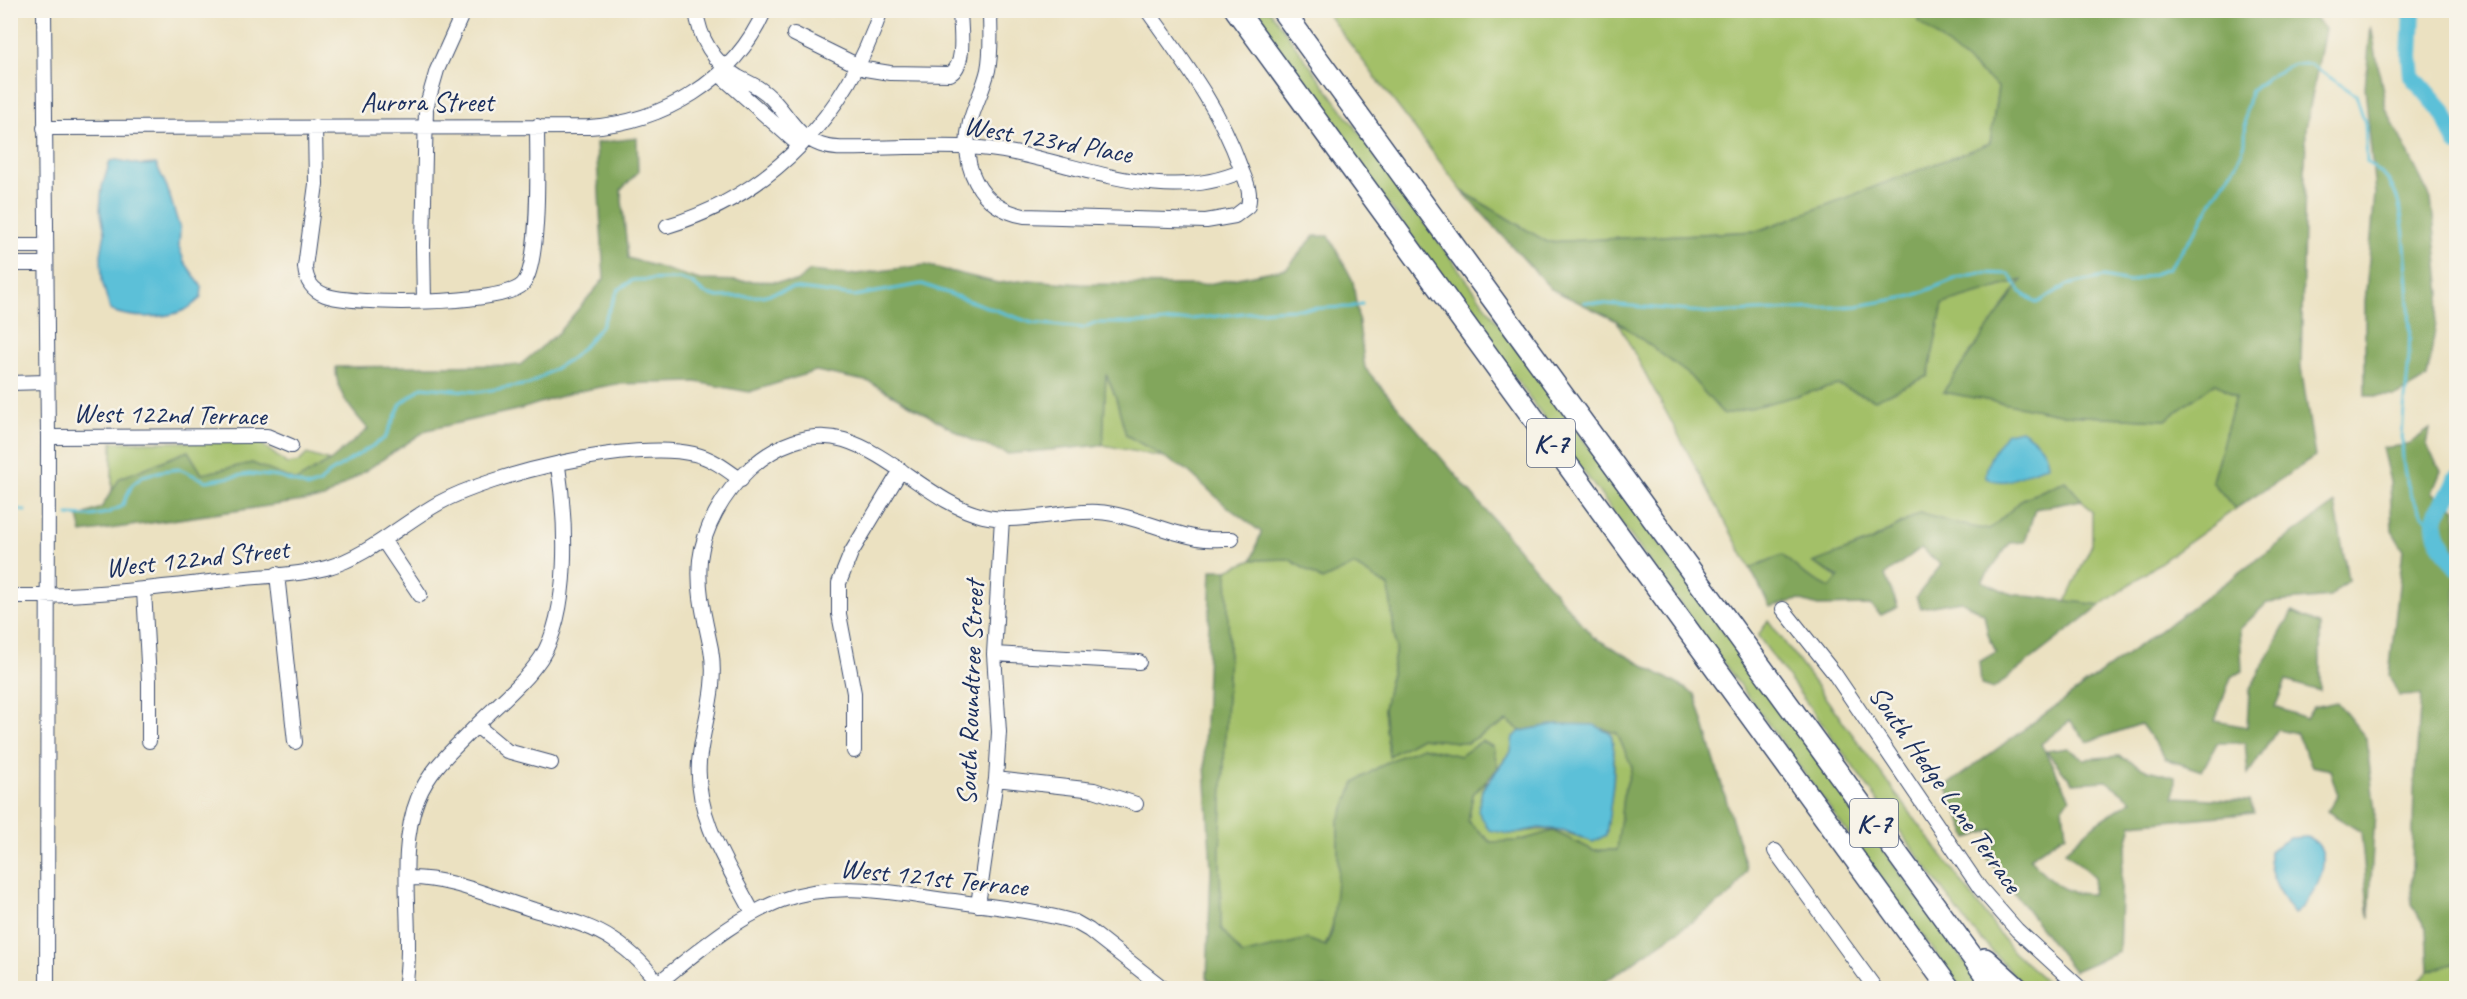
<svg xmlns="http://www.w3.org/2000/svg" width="2467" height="999" font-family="Caveat,sans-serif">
<rect width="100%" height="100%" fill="#f7f3e8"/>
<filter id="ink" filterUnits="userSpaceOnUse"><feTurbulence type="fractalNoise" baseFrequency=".0167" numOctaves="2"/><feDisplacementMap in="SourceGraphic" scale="12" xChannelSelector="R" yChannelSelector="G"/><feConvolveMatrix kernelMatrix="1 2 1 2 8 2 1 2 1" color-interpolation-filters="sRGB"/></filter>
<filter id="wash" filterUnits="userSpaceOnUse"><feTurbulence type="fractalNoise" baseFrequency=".008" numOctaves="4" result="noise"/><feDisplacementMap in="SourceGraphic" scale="24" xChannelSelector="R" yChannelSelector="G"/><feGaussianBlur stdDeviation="1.35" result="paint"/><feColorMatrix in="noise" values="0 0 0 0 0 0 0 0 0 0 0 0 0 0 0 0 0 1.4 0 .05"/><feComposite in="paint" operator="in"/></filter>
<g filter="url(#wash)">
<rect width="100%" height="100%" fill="#ebe1c1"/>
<!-- green -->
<path fill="#a3c067" stroke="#5f7862" stroke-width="1.5" d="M1247 11H1270L1984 988H1961Z
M1325 11H1926L1919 21 1998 87 1990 143 1862 194 1756 231 1547 242 1462 191Z
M2023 280 1943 392 2065 415 2165 420 2216 383 2236 396 2212 481 2235 509 2101 605 2066 601 2092 544V512L2065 481 2023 499 1989 530 1953 523 1920 513 1871 541 1813 563 1839 578 1830 589 1804 574 1782 555 1750 568 1617 321 1688 374 1724 414 1838 385 1875 400 1928 376 1943 304Z
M1106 372 1116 398 1126 435 1166 458 1103 445Z
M112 442H259L287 464 299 462 307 454 330 461 295 482 252 463 202 474 188 451 120 478 112 491Z
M1289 559 1322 580 1354 565 1389 587 1396 649 1384 709 1389 756 1421 738 1467 743 1507 721 1521 731 1513 737 1511 752 1498 768 1493 747 1482 741 1460 756 1422 747 1338 822C1338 862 1342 910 1325 946L1307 939 1242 955 1221 928 1220 851 1229 651 1227 570 1252 560Z
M1768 620 2013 952 2054 988H2026L1969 926 1758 636Z
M1594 725 1618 733 1632 767 1623 796 1618 850H1593L1553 831 1518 841 1491 842 1468 821 1473 794 1489 777 1482 790 1510 834C1545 827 1560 829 1593 842L1606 835C1610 807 1619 762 1611 734Z
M2456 963V988H2413L2429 971Z"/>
<!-- forest -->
<path fill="#82a65c" stroke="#4e6a5d" stroke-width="1.5" d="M1926 11 2308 10 2325 29 2306 128 2301 367 2315 457 2235 509 2212 481 2236 396 2216 383 2165 420 2065 415 1943 392 2022 280 1943 304 1928 376 1875 400 1838 385 1724 415 1688 374 1617 321 1551 289 1462 191 1547 242 1758 231 1990 143 1998 87 1918 21Z
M2371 26 2386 109 2431 199 2441 293 2427 378 2395 396H2365V302L2375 194 2365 87Z
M637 138 638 172 621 190 628 258 700 280 796 282 810 271 849 275 925 265 998 283 1029 280 1080 284 1203 285 1287 268 1314 236H1329L1353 281 1365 368 1593 637 1695 694 1747 870 1733 893 1596 988H1235L1207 980 1211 869 1204 748 1211 570H1227L1229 651 1220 851 1221 928 1242 955 1307 939 1326 946 1332 932 1338 870V822L1355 782 1385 763 1422 747 1460 756 1482 741 1493 747 1498 768 1473 794 1468 821 1490 842 1518 841 1553 831 1593 850H1617L1623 796 1632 767 1617 733C1584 722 1555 724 1521 731L1507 721 1467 743 1421 738 1389 756 1384 709 1396 649 1389 587 1354 565 1322 580 1289 559 1252 560 1261 532 1225 505 1188 471 1126 435 1116 398 1106 374 1103 445 1008 454 973 441 870 382 816 371 749 392 696 382 617 384 574 392 521 409 427 430 324 498 82 533 78 517 101 508 120 478 188 451 202 474 252 463 296 481 330 461 368 429C352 410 335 393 336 367L520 365 557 334 604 279 596 143Z
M2430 429 2427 446 2441 471 2432 493 2456 509V963L2429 971 2427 929 2411 905 2414 789 2421 695 2399 696 2389 675 2403 549 2392 531 2390 482 2382 448 2407 445Z
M2065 481 2082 500 2035 509 2025 542 2010 543 1982 581 2011 594 2101 605 1993 689 1981 685 1979 662 1996 652 1988 635 1984 614 1961 601 1921 608 1916 597 1941 565 1921 548 1885 575 1898 607 1881 615 1870 605 1818 606 1798 600 1770 607 1750 568 1782 555 1804 574 1830 588 1839 577 1813 563 1871 541 1920 513 1953 523 1989 530 2023 499Z
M2335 503 2348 580 2330 597 2267 603 2240 629 2242 671 2231 677 2215 721 2247 727 2249 691 2292 612 2320 625V691L2286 681 2275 707 2306 718 2313 707 2337 702 2366 738 2375 811 2369 918 2361 832 2327 811 2338 796 2330 770 2312 766 2296 733 2278 729 2248 774 2245 743H2217L2202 771 2166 759 2141 724 2087 742 2070 721 2041 744 2070 798 2063 807 2066 834 2029 858C2049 879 2061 895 2092 894L2094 877 2065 851 2094 825 2132 800 2106 781 2073 783 2046 751 2068 748 2084 759 2119 756 2148 770 2175 777 2174 797 2250 801 2254 813 2132 824 2122 866 2119 952 2074 971 1982 851 1996 845 1993 830 1968 838 1946 786Z"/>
<!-- water -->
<path fill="#5bc0d8" stroke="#3b789b" stroke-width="1.5" d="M117 160 142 165 156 164 167 187 180 229 179 247 184 261 202 287 201 298C196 302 191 307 185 310 165 319 129 319 110 310L102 281 101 255 105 232 100 210 102 187 110 161Z
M2021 430C2034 438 2048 450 2048 466 2025 469 2012 489 1986 478 1986 459 1996 448 2007 433Z
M1557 724 1594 725 1611 734C1618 762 1610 807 1606 835L1593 842 1563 830 1539 828 1510 834 1489 830 1478 811 1482 790 1511 752 1513 737 1521 731Z
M2307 837C2341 850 2314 901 2294 914 2281 898 2267 872 2269 851L2290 838Z"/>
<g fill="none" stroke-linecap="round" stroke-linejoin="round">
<!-- stream -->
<path stroke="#5bc0d8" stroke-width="3" d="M1584 302 1713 313 1857 306 1913 296 1957 278 1980 273 2009 274 2021 292 2037 303 2067 285 2103 277 2129 282 2168 269 2198 228 2216 194 2237 164 2245 143 2246 109 2251 91 2268 77 2294 64H2310L2356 95 2365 123 2367 162C2373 168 2382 173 2388 180 2401 198 2403 225 2405 246 2408 283 2411 320 2409 356 2406 413 2386 482 2433 526
M10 507 25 511
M68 515 91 516 108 513 122 506 132 485 143 476 162 471 180 469 206 481 250 474 279 477 309 487 320 483 328 474 385 438 401 404 422 387 478 392 530 384 572 358 589 341 602 325 618 290 633 280 679 279 692 283 704 293 718 297 762 296 792 288 854 296 922 284 1032 323 1083 328 1094 323H1156L1271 310 1350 307 1362 304"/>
<!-- river -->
<path stroke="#5bc0d8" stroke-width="18" d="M2412 10 2410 57 2412 76 2443 112 2456 143
M2456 479C2453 490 2446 499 2440 508 2426 529 2444 548 2456 566"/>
</g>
</g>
<g filter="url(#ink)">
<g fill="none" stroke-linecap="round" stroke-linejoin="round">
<!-- minor casing -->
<g stroke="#3a4a6d" stroke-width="16">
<path id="minor" d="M44 10 48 437 47 988
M696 10C699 38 714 63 738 77 751 84 762 88 772 99 789 116 796 136 821 145 835 150 851 148 866 148 899 147 933 146 966 147 1057 150 1153 211 1242 171
M990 10C990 30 992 51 988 70 984 88 975 104 970 122 960 166 978 207 1024 216L1206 221 1235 216 1248 206C1252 190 1245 180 1240 166 1219 107 1183 61 1147 10
M794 34 865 69 890 73 950 74C967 65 960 27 960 10
M719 74 793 140 809 139
M315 127 316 184 305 267C306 281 312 290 325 295 352 306 504 305 523 284 541 264 537 157 537 126
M44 128 589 127C663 122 734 81 765 10
M667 226C772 195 847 114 881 10
M10 246H45
M10 264H46
M424 301 423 246 426 108 437 70 464 10
M10 383 47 382
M48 437 267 436 291 446
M383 540 420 595
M277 574 295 742
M144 590 149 681V741
M10 596C83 597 155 588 227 580 259 576 295 576 326 568 369 556 401 524 439 503 492 474 635 439 694 454 712 458 726 469 741 480
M1783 609 1834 673 1980 888 2017 930 2080 988
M994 654 1139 662
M477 726 507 751 551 763
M854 751V693L839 614V583L851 553 901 470
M996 779 1094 790 1136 804
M1775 851 1875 988
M408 878C449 877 489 896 528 908 556 917 588 923 613 940 632 952 649 970 661 988
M978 905 996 779 999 732 994 654 1002 518
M753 913C728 865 695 818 699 762 703 723 718 688 711 649 705 619 697 591 700 560 707 498 776 420 844 440 893 455 934 504 983 516 1019 525 1060 510 1097 512 1132 514 1163 532 1198 538 1209 540 1221 539 1232 539
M658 983C696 953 736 917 782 900 839 879 896 894 954 901 994 907 1036 911 1075 922L1089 930 1163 988
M405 988C415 928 395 855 418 798 430 768 456 747 478 724 499 703 524 683 541 658 571 611 566 520 558 466"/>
</g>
<!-- highway casing -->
<g stroke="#3a4a6d" stroke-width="24">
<path id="highway" d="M1236 10 1949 988
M1282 10 1995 988
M1985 959 2017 988"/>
</g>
<!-- minor -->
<use href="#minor" stroke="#fff" stroke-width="14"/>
<!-- highway -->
<use href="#highway" stroke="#fff" stroke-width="21"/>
</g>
</g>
<g text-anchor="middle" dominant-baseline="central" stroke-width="5" stroke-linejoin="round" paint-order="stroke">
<!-- shield labels -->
<g fill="#f7f3e8" stroke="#5d6a87" stroke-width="1.5">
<rect x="1527" y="419" width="48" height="48" rx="4.5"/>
<rect x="1850" y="799" width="48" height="48" rx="4.5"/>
</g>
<g font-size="27" font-weight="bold" fill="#1b2f5e">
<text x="1551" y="443">K-7</text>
<text x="1874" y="823">K-7</text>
</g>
<!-- street labels -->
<g font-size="28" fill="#1b2f5e" stroke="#f7f3e8">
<text x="427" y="101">Aurora Street</text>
<text transform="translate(1048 139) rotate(10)">West 123rd Place</text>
<text transform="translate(170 414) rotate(1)">West 122nd Terrace</text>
<text transform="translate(197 558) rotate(-6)">West 122nd Street</text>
<text transform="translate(970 693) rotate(-88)">South Roundtree Street</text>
<text transform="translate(1946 789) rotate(55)">South Hedge Lane Terrace</text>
<text transform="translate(934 877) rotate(6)">West 121st Terrace</text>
</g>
</g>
<!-- margin -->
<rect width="2467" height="999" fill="none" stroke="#f7f3e8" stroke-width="36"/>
</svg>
